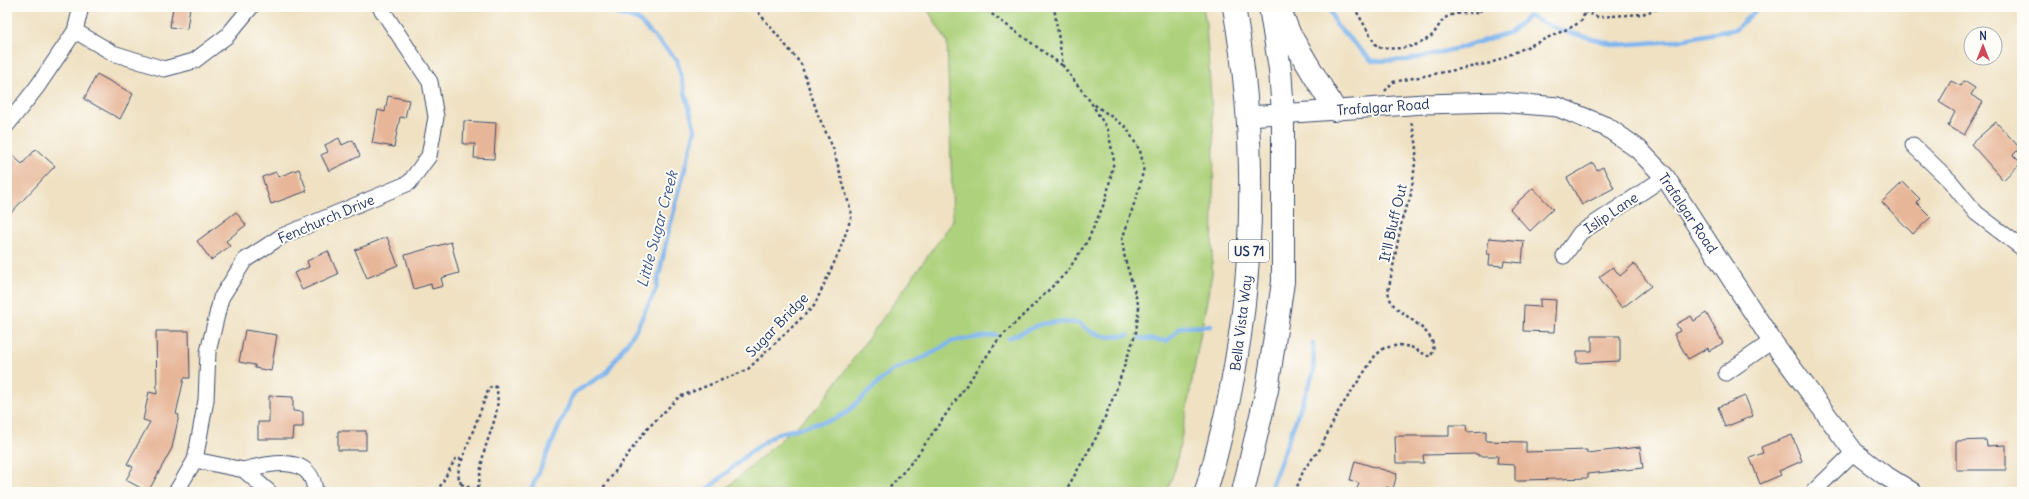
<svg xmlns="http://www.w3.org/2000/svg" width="2029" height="499" font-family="Delius,sans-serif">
<rect width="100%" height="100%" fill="#fdfcf7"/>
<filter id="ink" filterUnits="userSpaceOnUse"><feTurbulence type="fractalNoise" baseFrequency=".025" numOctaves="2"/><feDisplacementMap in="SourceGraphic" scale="8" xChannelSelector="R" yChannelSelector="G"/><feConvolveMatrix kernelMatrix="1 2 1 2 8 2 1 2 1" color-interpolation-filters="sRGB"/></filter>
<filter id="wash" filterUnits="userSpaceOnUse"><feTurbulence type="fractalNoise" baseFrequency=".012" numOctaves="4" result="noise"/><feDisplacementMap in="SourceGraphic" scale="16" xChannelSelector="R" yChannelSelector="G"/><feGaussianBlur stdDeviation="0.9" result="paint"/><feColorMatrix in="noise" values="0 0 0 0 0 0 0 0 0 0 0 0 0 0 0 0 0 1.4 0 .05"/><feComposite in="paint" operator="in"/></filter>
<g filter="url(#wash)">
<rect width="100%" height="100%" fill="#efe1c2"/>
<!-- green -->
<path fill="#add17b" stroke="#64806c" d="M926 7H1203L1206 24 1214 141 1212 273 1176 466 1167 492H722L820 405 953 221 947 42Z"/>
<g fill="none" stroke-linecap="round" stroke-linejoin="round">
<!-- stream -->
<path stroke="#7fb5ee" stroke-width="4.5" d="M1329 7 1336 25 1372 61 1408 60 1459 48 1511 32 1528 16 1560 30 1616 45 1675 41 1736 29 1759 7
M1009 338 1041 324 1059 322 1079 323 1093 333 1108 337 1128 335
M1140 338 1167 341 1181 327 1211 326
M530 492 574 393 606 373 636 330 656 289 668 234 695 130 677 60 638 20 595 7
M700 492 709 488 749 453 776 434 835 419 846 413 891 371 927 356 953 341 996 335
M1269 492 1314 371 1313 343"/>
</g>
<g id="blocks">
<!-- building -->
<path fill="#e7b698" d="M173 7H190L187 29 170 27Z
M97 74 133 94 120 119 84 99Z
M1951 81 1961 86 1964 81 1975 88 1971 95 1983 102 1964 135 1948 126 1955 112 1939 102Z
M388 96 409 100 405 118 400 117 394 147 372 143 378 110 385 112Z
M464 121 496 123 494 159 474 158 475 144H463Z
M1996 122 2020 148 2013 155 2021 163 2003 180 1971 144Z
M339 138 342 145 353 140 360 156 329 171 321 155 328 152 325 145Z
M36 149 55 166 7 217V162L13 156 22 164Z
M1593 163 1597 170 1603 167 1614 188 1582 205 1567 178Z
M299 169 307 191 271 204 262 177 276 172 278 177Z
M1903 182 1920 199 1916 202 1931 217 1913 234 1882 202Z
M1533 188 1553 209 1530 231 1510 209Z
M236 212 246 225 226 241 230 246 211 260 197 241Z
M387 237 398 265 367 278 355 250Z
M1489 238 1524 241 1522 263 1504 261 1503 266 1489 265 1490 254H1487Z
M451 242 459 273 441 278 443 286 432 289 431 284 414 289 405 255Z
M328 251 338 274 302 290 294 273 309 267 307 261Z
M1634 264 1651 286 1622 308 1599 277 1613 267 1620 276Z
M1540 299 1556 300 1554 332 1523 331 1524 306 1540 307Z
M1706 313 1723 343 1709 351 1708 348 1688 359 1674 334 1680 331 1676 324 1691 316 1694 321Z
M245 330 277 335 271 371 255 368V365L239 362Z
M156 331H189L190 378H184L176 414 179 415 172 448 148 492 126 480 133 467 127 464 150 422 143 420 149 392 157 394Z
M1592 336H1620V361L1577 363V351H1592Z
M269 396 293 397V411L303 412V427H293L292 439H258V422H269Z
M1745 396 1753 416 1725 427 1718 407Z
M1449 425H1466L1467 432 1486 431V441L1526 442V452L1587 450V453L1640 447 1643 468 1588 474V478L1526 480V481H1515V465L1497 464 1498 456H1478V454L1423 455 1424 463H1396L1395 436H1449Z
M338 431H366V450H338Z
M1792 435 1802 461 1779 471 1781 475 1760 484 1750 458 1763 453 1761 447Z
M1986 440 1987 446 2006 445V470H1956V441Z
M1355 461 1397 474 1393 489 1386 487 1384 492H1356L1359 483 1350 480Z"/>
</g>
</g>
<g filter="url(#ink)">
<use href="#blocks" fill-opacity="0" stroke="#3b4a6d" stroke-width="1"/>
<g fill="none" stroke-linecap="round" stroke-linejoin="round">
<!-- minor casing -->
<g stroke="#3b4a6d" stroke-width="17">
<path id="minor" d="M75 31 113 53 164 69 194 61 227 36 251 7
M7 125 37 87 75 31 81 7
M1913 145 1950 181 1976 213 2022 248
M1564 256 1580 233 1665 177
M1726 373 1772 341
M195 460 244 470 269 492
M243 470C269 464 312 452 315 492
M176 492 195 460 206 400 208 352 221 298 245 260 282 236 409 183 429 156 436 117 430 82 380 7
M1813 492 1854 452"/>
</g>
<!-- tertiary casing -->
<g stroke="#3b4a6d" stroke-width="21">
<path id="tertiary" d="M1249 116 1424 104 1500 102 1558 107 1607 127 1638 149 1665 177 1772 341 1854 452 1883 474 1912 492"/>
</g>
<!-- primary casing -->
<g stroke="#3b4a6d" stroke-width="24">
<path id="primary" d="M1279 8 1290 35 1335 110
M1206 492C1253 330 1263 173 1234 7
M1243 492 1267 390 1283 282V113L1280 69 1270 7"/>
</g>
<!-- path -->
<path stroke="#3b4a6d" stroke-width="2.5" stroke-dasharray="3 3" stroke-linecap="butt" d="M982 7 1063 66
M1354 7 1377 47C1394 50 1415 49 1430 37 1436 33 1439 23 1445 18 1454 12 1468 13 1478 13L1484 7
M1573 7 1598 17 1642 14 1664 7
M1385 91 1393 82 1491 63 1574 26 1582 20 1585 12
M461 484 458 475 459 468 489 388 493 386 496 387C502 408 490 431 484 452 481 465 480 479 477 492
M437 492 456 458 461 459 460 461
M600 492 646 430 679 397 747 370 814 306 840 250 852 215 833 148 818 115 801 64 759 13 758 7
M886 492 916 457 998 340 1067 272 1088 240 1106 199 1114 161 1108 130 1090 101 1063 66 1054 7
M1065 492 1097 436 1115 393 1136 332 1139 307 1125 259 1122 240 1139 189 1144 167 1140 151 1126 127 1092 103
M1295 492 1304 469 1320 449 1339 410 1375 356 1384 348 1400 345 1411 347 1430 357C1446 335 1401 316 1392 303 1390 300 1389 295 1388 292L1403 215 1410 199 1413 180 1417 146 1411 121"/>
<!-- minor -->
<use href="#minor" stroke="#fff" stroke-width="15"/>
<!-- tertiary -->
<use href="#tertiary" stroke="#fff" stroke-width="19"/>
<!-- primary -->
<use href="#primary" stroke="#fff" stroke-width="22"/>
<!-- path-bridge -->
<path stroke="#3b4a6d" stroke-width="2.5" stroke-dasharray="3 3" stroke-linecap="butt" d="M461 484 482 492"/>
</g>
</g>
<g text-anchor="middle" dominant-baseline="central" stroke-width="4" stroke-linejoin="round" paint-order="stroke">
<!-- shield labels -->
<rect fill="#fdfcf7" stroke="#5f6c8c" stroke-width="1" x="1229" y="240" width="40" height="22" rx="3"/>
<g font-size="13" font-weight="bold" fill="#1b2f5e">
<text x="1249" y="251">US 71</text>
</g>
<!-- street labels -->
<g font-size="14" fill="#1b2f5e" stroke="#fdfcf7">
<text transform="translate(1383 107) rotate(-4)">Trafalgar Road</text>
<text transform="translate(1611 213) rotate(-34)">Islip Lane</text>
<text transform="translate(1688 213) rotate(56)">Trafalgar Road</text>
<text transform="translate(326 219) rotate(-23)">Fenchurch Drive</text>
<text transform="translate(1393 223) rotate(-77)">It'll Bluff Out</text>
<text transform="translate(1241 323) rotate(-83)">Bella Vista Way</text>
<text transform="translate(777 325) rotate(-46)">Sugar Bridge</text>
</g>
<!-- water labels -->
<g font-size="15" font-style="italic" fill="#395789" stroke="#fdfcf7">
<text transform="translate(657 229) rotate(-75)">Little Sugar Creek</text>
</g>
</g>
<!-- margin -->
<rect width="2029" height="499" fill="none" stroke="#fdfcf7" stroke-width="24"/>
<!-- north arrow -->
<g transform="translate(1983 46)"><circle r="19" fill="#fdfcf7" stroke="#a3aaba"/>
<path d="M0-3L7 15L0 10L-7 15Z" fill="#d1495b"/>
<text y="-6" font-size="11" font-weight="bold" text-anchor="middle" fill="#1b2f5e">N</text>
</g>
</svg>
